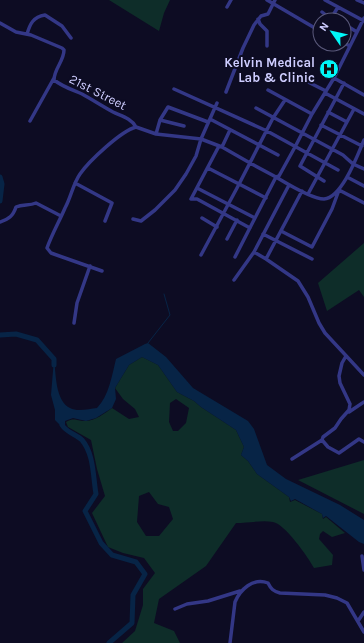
<svg xmlns="http://www.w3.org/2000/svg" width="364" height="643" font-family="Karla,sans-serif">
<rect width="100%" height="100%" fill="#0d0c23"/>
<!-- green -->
<path fill="#0e2d29" fill-rule="evenodd" d="M109 0H170L164 13 159 31Z
M364 243V297L359 290 327 311 318 283Z
M142 357 158 365 177 392 194 401 201 407 236 430 244 447 241 455 248 461 257 474 289 497 290 502 295 500 322 514 323 519 326 517 345 533 332 537 323 531 320 534 319 539 333 555 332 565 314 568C308 557 285 524 273 522 262 520 248 523 236 523L206 566 159 599 154 623 174 631 180 643H122L135 631 143 605V589L155 573 144 558 123 553 108 547 92 513 105 496 97 469 91 440 68 427 66 422C75 417 76 421 85 421 95 421 105 413 112 408L129 419 139 417 135 409 123 399 115 388 129 365ZM176 399 189 408 186 423 178 431H173L169 422 170 403ZM149 492 158 504 169 507 173 519 159 536H146L137 522 139 496Z
M364 460V514L298 480Z"/>
<!-- water -->
<path fill="#072446" d="M148 343 166 357 193 388 248 421 254 429 267 465 286 479 340 505 364 520V544L359 542 326 516 323 518 322 514 295 499 291 501 289 497 257 474 248 461 241 455 244 447 236 430 201 407 194 401 177 392 158 365 142 357 129 365 115 388 116 399 112 408 96 418 86 421 73 418 65 421V430L55 420V410L51 395 54 359C56 373 55 401 70 408 77 412 89 409 97 408 109 396 112 375 116 359L145 344Z"/>
<g fill="none" stroke-linecap="round" stroke-linejoin="round">
<!-- stream -->
<path stroke="#072446" stroke-width="1" d="M148 343 170 315 164 294"/>
<!-- river -->
<path stroke="#072446" stroke-width="5" d="M0 177 2 184 0 201
M0 335 16 334 37 340 54 359V365
M62 425C67 433 76 434 82 440 94 454 93 477 96 494L85 511 101 543 112 555 136 562 145 574 133 595 132 623 109 643"/>
<!-- minor -->
<path stroke="#333786" stroke-width="3.5" d="M267 0 320 31
M325 0 364 21
M357 0 364 3
M227 7 231 0
M322 12 327 16 332 17 338 7
M258 19 260 24 267 31V46
M0 23 16 32 31 35 62 48 64 50C64 61 54 69 54 80 63 87 73 90 82 94 93 100 102 106 113 112 121 116 131 118 136 127
M344 24 357 32
M27 34C30 24 33 17 45 15L62 26 71 38
M344 43 350 46
M298 77 326 91
M334 78 364 95
M174 89 267 131 338 170
M268 90 312 114
M226 92 243 48 254 25 261 16 268 14 275 0
M325 93 364 114
M256 108 343 155 353 164 364 169
M328 112 347 122
M210 119 278 155
M160 120 184 126
M30 121 54 78
M321 125 362 146
M156 134 160 120 168 107 208 122
M222 147 230 130
M208 168 266 198
M347 177 364 186
M324 181 300 166 344 83
M75 183 112 203 105 221
M197 188 255 218
M308 194 354 109
M191 199H197L250 228
M191 199 219 146
M202 218 217 227
M133 219 141 221 155 210 175 190 186 174 196 156 201 139 217 103
M0 222C9 219 13 216 16 207 23 204 29 206 36 203L61 216
M281 231 312 247 332 209 339 190 364 203
M263 234 312 259
M227 239 237 220
M254 252 266 259 298 281 308 297 319 323 325 333 364 375
M201 255 237 188 273 118 285 100
M235 257 276 177C286 183 312 199 324 199 342 198 358 154 364 140
M266 259 302 191
M102 271 51 253 47 248C52 234 59 222 65 208 71 197 73 184 80 174 89 161 121 131 136 127L156 134 201 139 222 147 250 163 276 177 279 176 295 147 312 114 334 78 364 18
M234 280 254 252 289 185
M74 323 77 303 90 266
M349 412 364 402
M322 440 328 447 339 453 359 439 364 442
M292 459 322 440 323 437 335 428 341 419 349 410 350 404 340 383 339 376 342 363 346 356
M362 556 364 570
M175 609 187 604 208 601 240 591
M358 621 364 612
M230 643 235 602C240 590 253 577 268 583 271 589 273 591 280 593L325 595 337 598 347 603 364 632"/>
</g>
<!-- icons -->
<defs>
<g id="hospital-disc" transform="scale(1)"><circle r="9.5" fill="#00f7f8" stroke="#0d0c23"/><path d="M-5-5h3v3.5h4V-5h3V5h-3V1.5h-4V5h-3Z" fill="#111"/></g>
</defs>
<g fill-rule="evenodd">
<use href="#hospital-disc" x="329" y="69"/>
</g>
<g text-anchor="middle" dominant-baseline="central" stroke-width="4" stroke-linejoin="round" paint-order="stroke">
<!-- poi labels -->
<g font-size="13" font-weight="bold" fill="#cecdff" stroke="#0d0c23" text-anchor="end">
<text x="315" y="62">Kelvin Medical<tspan x="315" dy="15">Lab &amp; Clinic</tspan></text>
</g>
<!-- street labels -->
<g font-size="13" fill="#cecdff" stroke="#0d0c23">
<text transform="translate(98 92) rotate(27)">21st Street</text>
</g>
</g>
<!-- north arrow -->
<g transform="translate(332 32) rotate(304)"><circle r="19" fill="#0d0c23" stroke="#5a597b"/>
<path d="M0-3L7 15L0 10L-7 15Z" fill="#00f7f8"/>
<text y="-6" font-size="11" font-weight="bold" text-anchor="middle" fill="#cecdff">N</text>
</g>
</svg>
